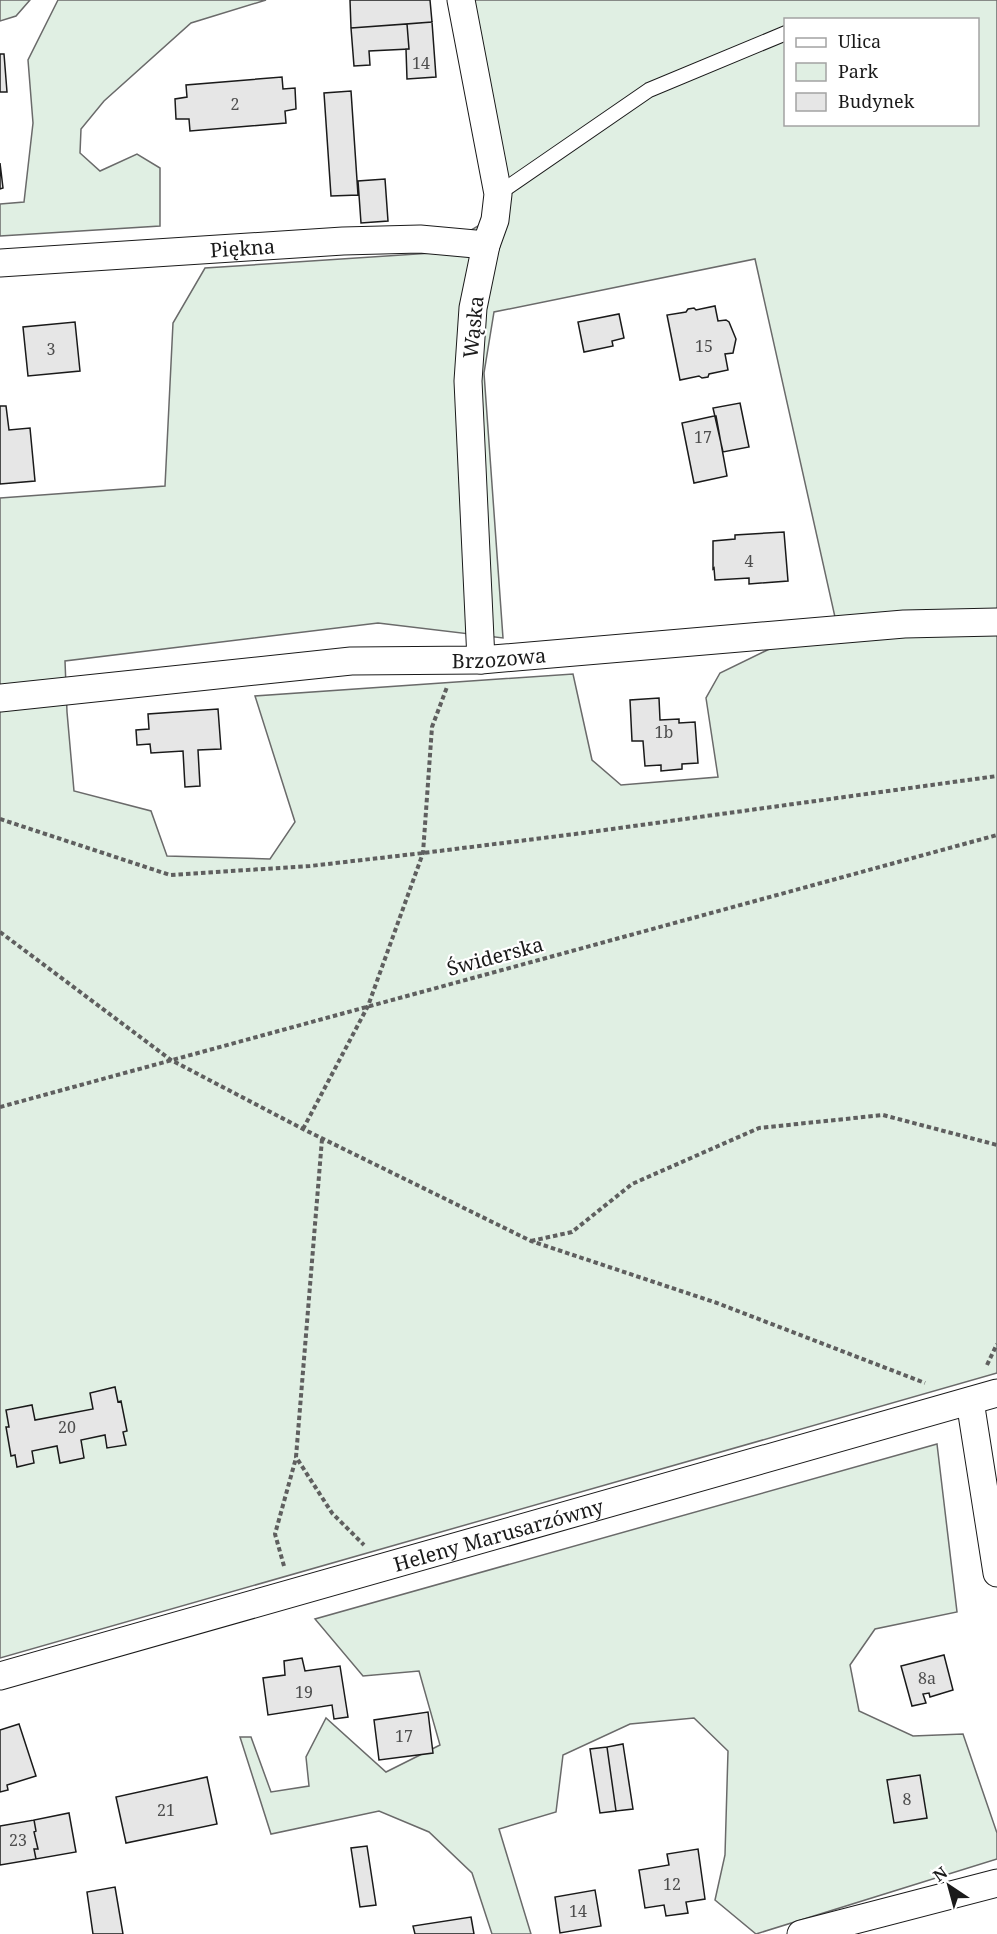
<svg xmlns="http://www.w3.org/2000/svg" width="997" height="1934" font-family="'Noto Serif',serif">
<rect width="100%" height="100%" fill="#fff"/>
<!-- green -->
<path fill="#e0efe3" stroke="#6a6a6a" stroke-width="1.5" fill-rule="evenodd" d="M0 0H30L16 16 0 21Z
M58 0H266L191 23 104 101 81 129 80 153 100 171 137 154 160 168V226L0 236V204L24 202 33 123 28 60Z
M450 0H997V1373L0 1658V498L165 486 173 323 205 268 432 253 497 215ZM786 20H978V124H786ZM755 259 835 617 720 673 706 698 718 777 621 785 592 760 573 674 255 696 295 822 270 859 167 856 151 811 74 791 67 712 65 661 378 623 503 638 484 373 494 312Z
M937 1444 957 1612 875 1629 850 1665 859 1711 913 1736 963 1734 997 1833V1859L756 1934 715 1900 725 1855 728 1751 694 1718 630 1724 563 1755 556 1812 499 1829 531 1934H492L472 1873 429 1832 379 1811 271 1834 240 1737H251L271 1792 309 1786 306 1757 326 1718 386 1772 440 1745 419 1671 363 1676 315 1619Z"/>
<!-- building -->
<path fill="#e6e6e6" stroke="#1a1a1a" stroke-width="1.5" d="M350 0H430L432 22 351 28Z
M432 22 436 77 407 79 406 49H409L407 24Z
M407 24 409 49 369 51 370 65 354 66 351 28Z
M0 54H4L7 92H0Z
M282 77 283 89 295 88 296 109 285 111 286 123 190 131 189 119H176L175 99 187 97 186 85Z
M351 91 358 195 331 196 324 93Z
M0 163 3 188 0 189Z
M385 179 388 221 361 223 358 181Z
M715 306 718 321 726 320 729 322 736 339 733 353 725 354 728 370 709 374 708 377 702 378 699 376 680 380 667 315 686 312 688 309 694 308 696 310Z
M619 314 624 338 612 341 613 346 584 352 578 322Z
M75 322 80 371 28 376 23 327Z
M740 403 749 447 723 452 713 408Z
M0 406H6L9 430 30 428 35 481 0 484Z
M714 416H716L727 476 694 483 682 423Z
M784 532 788 581 749 584V578L715 580 714 568 713 569V541L735 539V535Z
M659 698 660 720 679 719V723L695 722 698 763 682 764V769L661 771V765L645 766 643 741H632L630 700Z
M218 709 221 749 198 750 200 786 185 787 183 751 151 753 150 744 137 745 136 730 149 729 148 714Z
M115 1387 118 1402 121 1401 127 1431 123 1432 126 1445 107 1448 105 1435 81 1440 84 1458 60 1463 57 1446 32 1451 34 1463 17 1467 15 1455 11 1456 6 1427H9L6 1410 32 1405 35 1420 93 1409 90 1393Z
M944 1655 953 1690 930 1697 929 1693 923 1694 926 1703 912 1706 901 1666Z
M302 1658 305 1671 340 1666 348 1717 334 1719 332 1705 268 1715 263 1678 285 1675 284 1661Z
M428 1712 433 1753 379 1760 374 1720Z
M19 1724 36 1776 7 1785 8 1790 0 1792V1730Z
M623 1744 633 1809 616 1811 607 1747Z
M607 1747 616 1811 600 1813 590 1749Z
M920 1775 927 1818 894 1823 887 1780Z
M207 1777 217 1824 126 1843 116 1797Z
M69 1813 76 1852 36 1859 34 1849H38L34 1832 36 1831 34 1820Z
M34 1820 36 1831 34 1832 38 1849H34L36 1859 0 1865V1826Z
M367 1846 376 1905 360 1907 351 1848Z
M698 1849 705 1899 686 1902 688 1913 666 1916 664 1905 645 1908 639 1870 669 1865 667 1854Z
M115 1887 123 1934H93L87 1892Z
M595 1890 601 1926 560 1933 555 1897Z
M471 1917 474 1934H415L413 1926Z"/>
<g fill="none" stroke-linecap="round" stroke-linejoin="round">
<!-- service casing -->
<g stroke="#1a1a1a" stroke-width="16">
<path id="service" d="M498 194 649 90 786 33"/>
</g>
<!-- minor casing -->
<g stroke="#1a1a1a" stroke-width="29">
<g id="minor">
<path d="M461 0 498 194 495 220 486 245 473 308 468 381 481 660"/>
<path id="s1" d="M0 263 343 241 420 239 486 245"/>
<path id="s2" d="M0 698 351 661 481 660 904 624 997 622"/>
<path d="M970 1401 997 1573"/>
<path id="s3" d="M0 1676 997 1393"/>
<path d="M801 1934 997 1883"/>
</g>
</g>
<!-- path -->
<path stroke="#5f5f5f" stroke-width="4" stroke-dasharray="4.5 3" stroke-linecap="butt" d="M0 819 170 875 310 866 423 853 583 833 997 776
M0 932 171 1060 303 1129 531 1241 717 1303 925 1383
M0 1107 997 835
M303 1129 368 1006 423 853 432 727 447 687
M322 1139 296 1457 332 1513 364 1545
M531 1241 572 1232 632 1184 759 1128 883 1115 997 1145
M987 1365 997 1344
M284 1566 275 1534 296 1458"/>
<!-- service -->
<use href="#service" stroke="#fff" stroke-width="14"/>
<!-- minor -->
<use href="#minor" stroke="#fff" stroke-width="27"/>
</g>
<g text-anchor="middle" dominant-baseline="central" stroke-width="4.5" stroke-linejoin="round" paint-order="stroke">
<!-- number labels -->
<g font-size="16" fill="#4d4d4d">
<text x="421" y="63">14</text>
<text x="235" y="104">2</text>
<text x="704" y="346">15</text>
<text x="51" y="349">3</text>
<text x="703" y="437">17</text>
<text x="749" y="561">4</text>
<text x="664" y="732">1b</text>
<text x="67" y="1427">20</text>
<text x="927" y="1678">8a</text>
<text x="304" y="1692">19</text>
<text x="404" y="1736">17</text>
<text x="907" y="1799">8</text>
<text x="166" y="1810">21</text>
<text x="18" y="1840">23</text>
<text x="672" y="1884">12</text>
<text x="578" y="1911">14</text>
</g>
<!-- street labels -->
<g font-size="20" fill="#1a1a1a" stroke="#fff">
<text stroke="none"><textPath href="#s1" startOffset="243">Piękna</textPath></text>
<text transform="translate(473 327) rotate(-84)">Wąska</text>
<text stroke="none"><textPath href="#s2" startOffset="501">Brzozowa</textPath></text>
<text transform="translate(495 956) rotate(-15)">Świderska</text>
<text stroke="none"><textPath href="#s3" startOffset="518">Heleny Marusarzówny</textPath></text>
</g>
</g>
<!-- legend -->
<rect x="784" y="18" width="195" height="108" fill="#ffffff" stroke="#a3a3a3" stroke-width="1.5"/>
<rect x="796" y="38" width="30" height="9" fill="#ffffff" stroke="#a3a3a3" stroke-width="1.5"/>
<text x="838" y="48" font-size="18" fill="#1a1a1a">Ulica</text>
<rect x="796" y="63" width="30" height="18" fill="#e0efe3" stroke="#a3a3a3" stroke-width="1.5"/>
<text x="838" y="78" font-size="18" fill="#1a1a1a">Park</text>
<rect x="796" y="93" width="30" height="18" fill="#e6e6e6" stroke="#a3a3a3" stroke-width="1.5"/>
<text x="838" y="108" font-size="18" fill="#1a1a1a">Budynek</text>
<!-- north arrow -->
<g transform="translate(949 1886) rotate(324)" stroke="#ffffff" stroke-width="4.5" paint-order="stroke">
<path d="M0-4.5L10 22L0 15L-10 22Z" fill="#1a1a1a"/>
<text y="-9" font-size="16" font-weight="bold" text-anchor="middle" fill="#1a1a1a">N</text>
</g>
</svg>
